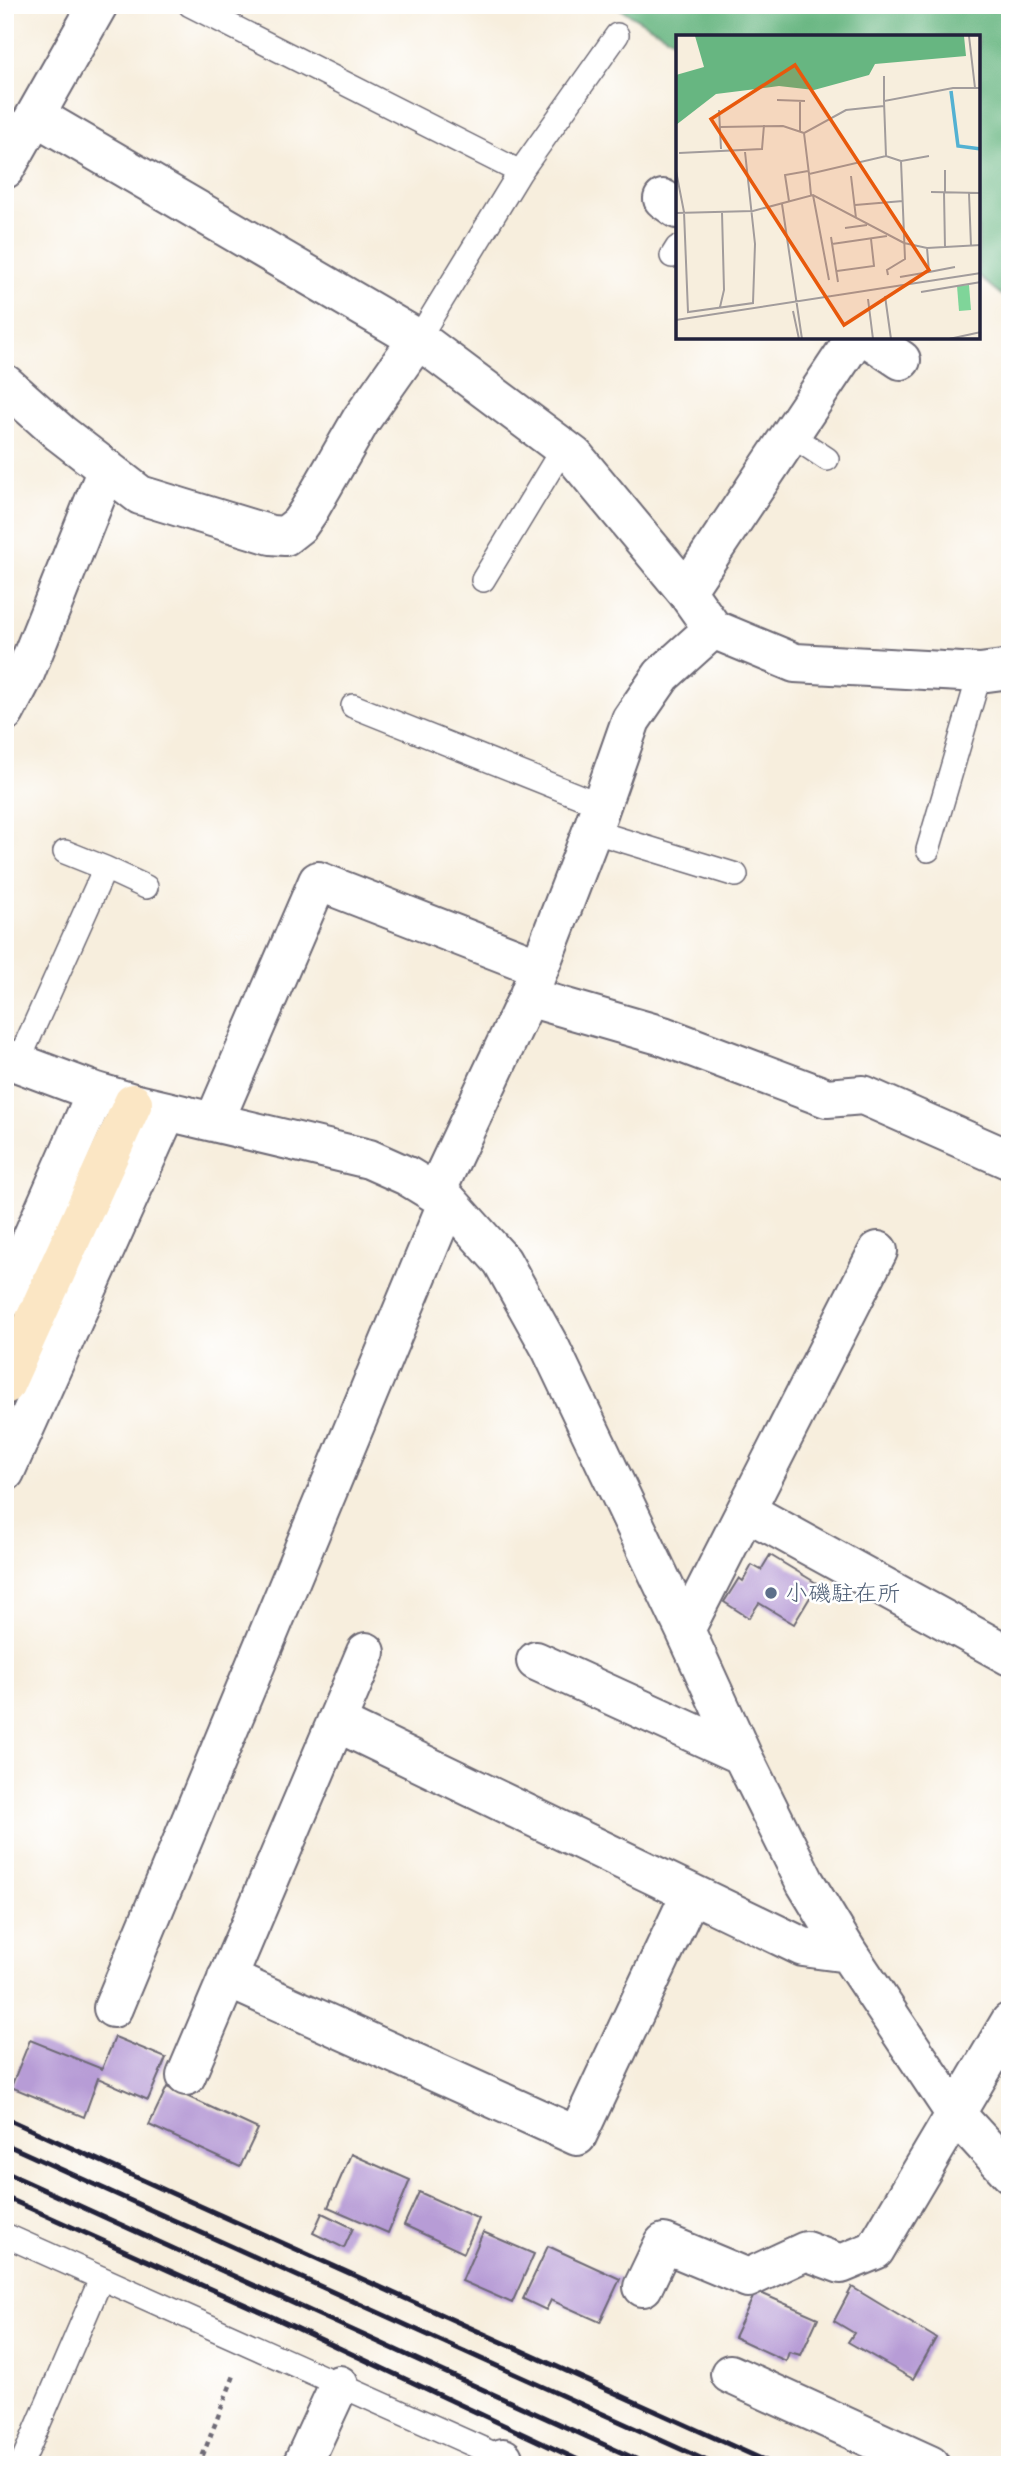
<svg xmlns="http://www.w3.org/2000/svg" width="1015" height="2470" font-family="Sriracha,'Klee One',sans-serif">
<rect width="100%" height="100%" fill="#fff"/>
<filter id="ink" filterUnits="userSpaceOnUse"><feTurbulence type="fractalNoise" baseFrequency=".0143" numOctaves="2"/><feDisplacementMap in="SourceGraphic" scale="14" xChannelSelector="R" yChannelSelector="G"/><feConvolveMatrix kernelMatrix="1 2 1 2 8 2 1 2 1" color-interpolation-filters="sRGB"/></filter>
<filter id="wash" filterUnits="userSpaceOnUse"><feTurbulence type="fractalNoise" baseFrequency=".00686" numOctaves="4" result="noise"/><feDisplacementMap in="SourceGraphic" scale="28" xChannelSelector="R" yChannelSelector="G"/><feGaussianBlur stdDeviation="1.57" result="paint"/><feColorMatrix in="noise" values="0 0 0 0 0 0 0 0 0 0 0 0 0 0 0 0 0 1.4 0 .05"/><feComposite in="paint" operator="in"/></filter>
<g filter="url(#wash)">
<rect width="100%" height="100%" fill="#f7eedd"/>
<!-- forest -->
<path fill="#67b681" stroke="#446c5e" stroke-width="2" d="M614 5H1010V302L978 276V37H677V42Z"/>
<g id="blocks">
<!-- building -->
<path fill="#b79cd6" d="M770 1555 818 1584 794 1624 759 1603 749 1618 724 1602 739 1578 743 1581 752 1565 761 1570Z
M115 2037 166 2058 148 2100 98 2078 84 2117 11 2087 30 2040 102 2069Z
M167 2087 258 2129 240 2167 149 2125Z
M351 2154 410 2180 388 2233 328 2207Z
M419 2192 479 2219 464 2253 404 2225Z
M322 2213 353 2228 344 2248 313 2233Z
M483 2232 534 2254 512 2303 462 2281Z
M548 2246 620 2279 600 2322 551 2300 546 2310 523 2299Z
M852 2287 936 2338 913 2379 848 2342 854 2333 834 2321Z
M756 2291 818 2318 801 2355 789 2352 786 2361 734 2337Z"/>
</g>
</g>
<g filter="url(#ink)">
<use href="#blocks" fill-opacity="0" stroke="#6d6974" stroke-width="2"/>
<g fill="none" stroke-linecap="round" stroke-linejoin="round">
<!-- lane casing -->
<g stroke="#6d6974" stroke-width="26">
<path id="lane" d="M190 5 520 172 418 339
M520 172 617 35
M672 256 677 248
M791 435 827 459
M483 580 563 448
M353 706 601 805
M592 831 736 875
M928 850 980 673
M105 868 146 887
M18 1062 105 868 65 852
M5 2235 514 2463
M21 2465 101 2279"/>
</g>
<!-- street casing -->
<g stroke="#6d6974" stroke-width="42">
<path id="street" d="M36 116 418 339 574 456 686 591 713 629
M5 169 98 5
M663 199 677 209
M868 338 901 360
M5 384 60 433 140 495 271 535 285 536 299 525 308 512 361 420 418 339
M686 591 855 338
M5 712 24 676 107 469
M528 997 592 831 631 720 662 675 713 629 795 663 980 673 1010 669
M5 1058 96 1092 133 1103 369 1159 407 1176 448 1201 502 1261 551 1349 685 1630 742 1755 805 1882 848 1953 954 2112 1010 2173
M214 1122 318 881 539 967
M436 1192 528 997 663 1036 827 1098 863 1095 1010 1160
M5 1299 96 1092
M5 1472 167 1112
M746 1511 1010 1656
M685 1630 878 1251
M536 1661 742 1755
M336 1722 803 1947 848 1953
M227 1978 577 2136 691 1893
M113 2008 448 1201
M186 2076 366 1652
M643 2287 664 2243 748 2278 806 2251 841 2264 875 2250 1010 2022
M730 2374 930 2465
M302 2465 339 2385
M500 2465 503 2458"/>
</g>
<!-- secondary casing -->
<g stroke="#6d6974" stroke-width="42">
<path id="secondary" d="M5 1385 133 1103"/>
</g>
<!-- path -->
<path stroke="#6d6974" stroke-width="4.5" stroke-dasharray="5 5" stroke-linecap="butt" d="M199 2465 235 2373"/>
<!-- lane -->
<use href="#lane" stroke="#fff" stroke-width="23"/>
<!-- street -->
<use href="#street" stroke="#fff" stroke-width="38"/>
<!-- secondary -->
<use href="#secondary" stroke="#fbe6c4" stroke-width="38"/>
<!-- rail -->
<path stroke="#22223b" stroke-width="5" d="M5 2118 775 2465
M5 2144 716 2465
M5 2172 649 2465
M5 2197 275 2318 589 2465"/>
</g>
</g>
<!-- markers -->
<circle fill="#5c6f8a" stroke="#fff" stroke-width="2.5" cx="771" cy="1593" r="7"/>
<g text-anchor="middle" dominant-baseline="central" stroke-width="5" stroke-linejoin="round" paint-order="stroke">
<!-- service labels -->
<g font-size="23" fill="#4e5e75" stroke="#fff" text-anchor="start">
<text x="785" y="1593">小磯駐在所</text>
</g>
</g>
<!-- overview -->
<g transform="translate(676 35)">
<rect width="304" height="304" fill="#f7eedd"/>
<path d="M293 250 295 275 283 276 281 251Z" fill="#7fd599"/>
<path d="M19 1H288L290 21 199 29 193 40 138 55 103 51 40 59 0 90V40L28 32Z" fill="#67b681"/>
<path fill="none" stroke="#53b1d2" stroke-width="3.5" d="M275 56 282 111 305 114"/>
<path fill="none" stroke="#a29c9c" stroke-width="2" d="M293 1 299 53M208 41V66M101 65 129 66M43 75 45 114M44 92 107 91 128 98M124 96V66M3 118 86 114 88 90M210 121 208 66 277 53H305M269 135V157M0 136 8 177 12 277 77 268 79 209 69 117M133 139 128 98 170 75 208 71M175 141 180 183M255 157 305 158M268 157 269 213M293 158 295 211M135 160 133 139 210 121 225 126M137 160 153 245M113 166 109 140 132 136M106 169 126 304M179 170 227 166M0 178 77 176 137 160 228 208 251 213 305 210M169 193 191 190M155 202 162 247M156 209 211 201M251 213 253 237 279 232M161 236 198 231 195 204M212 240 211 235 229 224 225 126 253 121M224 242 253 237M245 257 305 247M209 261 215 304M192 264 197 304M44 272 48 255 46 177M117 276 123 304M0 285 305 238M273 304 305 297"/>
<path fill="#e8590c" fill-opacity="0.15" stroke="#e8590c" stroke-width="3.5" d="M119 30 253 235 168 290 35 84Z"/>
<rect width="304" height="304" fill="none" stroke="#22223b" stroke-width="3.5"/>
</g>
<!-- margin -->
<rect width="1015" height="2470" fill="none" stroke="#fff" stroke-width="28"/>
</svg>
